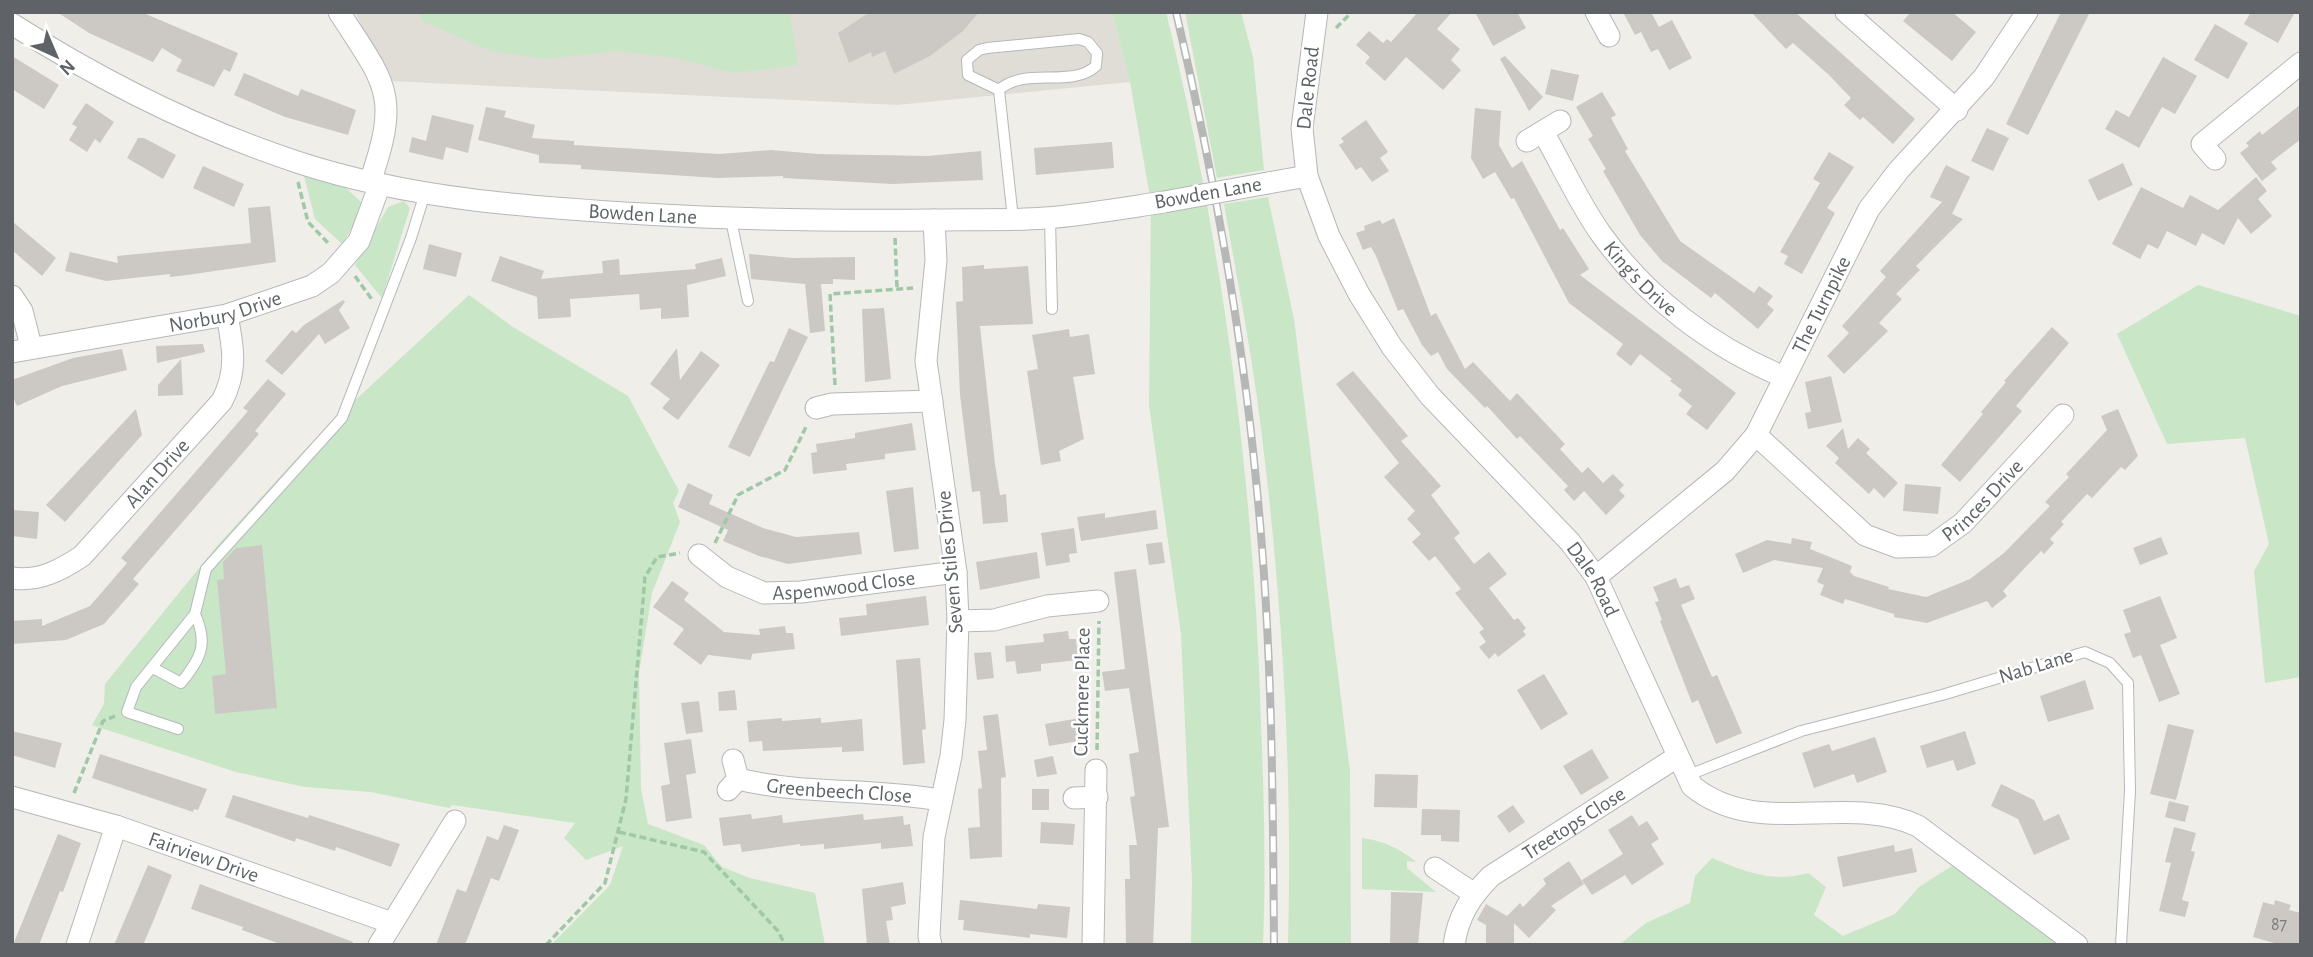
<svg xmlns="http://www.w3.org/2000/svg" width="2313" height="957" font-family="'Alegreya Sans',sans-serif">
<rect width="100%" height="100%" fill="#f0eee8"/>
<!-- education -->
<path fill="#e0ddd6" d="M355 12H1112L1130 82 897 105 390 81Z"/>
<!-- green -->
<path fill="#c9e6c6" d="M420 12H790L798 65 733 73 676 58 617 51 545 59 491 51 422 21Z
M1112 12H1166C1223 245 1254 484 1261 723 1264 797 1266 871 1263 945H1191L1192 881 1181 634 1149 405 1151 203 1130 82Z
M1185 12H1241L1253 57 1264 170 1217 178Z
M303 172 344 186 361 202 354 225 342 244 315 219Z
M1268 197 1294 319 1350 771 1351 945H1288C1293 764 1281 577 1257 398 1248 333 1235 268 1224 204Z
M404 201 410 208 382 298 355 265 388 207Z
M2198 285 2301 316V677L2265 683 2254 571 2269 544 2245 438 2167 444 2117 334Z
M469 295 513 327 628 396 679 491 673 503 680 522 652 593 639 673 641 789 648 824 704 845 722 867 750 878 815 893 825 945H551L610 885 623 846 586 860 564 838 575 823 452 805 449 808 371 792 305 787 236 772 92 725 104 704 105 684 217 546 296 459 338 416Z
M1362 838C1384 841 1399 848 1416 862L1407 861V868L1436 892 1362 889Z
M1712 858C1747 872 1771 883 1808 873L1826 887 1814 915 1843 936 1895 914 1919 887 1955 864 2075 945H1619L1646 923 1690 903 1695 876Z"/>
<!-- building -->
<path fill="#ccc9c4" d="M57 12H141L238 53 230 72 224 69 214 87 176 71 182 60 162 48 153 62 89 33Z
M870 12H979L963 31 930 56 894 74 885 51 872 57 871 52 849 63 838 33Z
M1418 12H1452L1437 29 1460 49 1451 60 1461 70 1443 90 1406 57 1385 81 1365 63 1370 57 1356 45 1369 31 1383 43 1387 39 1391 42Z
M1475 12H1517L1526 28 1493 46Z
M1623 12H1651L1659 27 1672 20 1692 58 1669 70 1658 49 1651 52 1641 32 1635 35Z
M1751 12H1795L1915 119 1893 144 1863 117 1860 120 1844 105 1851 98 1829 75 1793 43 1786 49Z
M1911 12H1952L1976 32 1952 61 1903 21Z
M2061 12H2090L2028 135 2006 124Z
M2251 12H2295L2278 43 2244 24Z
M2215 24 2248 43 2228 79 2194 60Z
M12 56 59 85 44 109 12 89Z
M1505 56 1543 97 1529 111 1500 59Z
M2163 57 2197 76 2175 114 2162 107 2139 148 2105 129 2116 110 2129 117Z
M1551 69 1579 75 1573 101 1545 94Z
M244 73 298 96 301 89 356 110 348 135 285 117 234 95Z
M1602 92 1616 115 1611 118 1628 149 1625 151 1680 241 1754 293 1759 286 1773 296 1767 304 1774 310 1758 329 1715 293 1711 298 1662 261 1640 235 1603 171 1606 169 1588 139 1593 136 1576 107Z
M86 103 114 122 100 143 95 139 87 152 69 140 77 127 72 124Z
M2301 104V139L2271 162 2277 169 2262 181 2240 153 2249 146 2246 143 2260 131 2262 135Z
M486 107 506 111 504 117 535 125 532 138 574 141V145L719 154 771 150 818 154 928 156 981 151 983 180 892 184 783 178V176L717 178 581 169V165L539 163V155L478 140Z
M1475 108 1501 111 1499 145 1512 168 1522 161 1560 230 1563 228 1589 269 1580 275 1736 393 1707 430 1686 414 1692 406 1678 395 1682 390 1670 381 1672 379 1640 354 1631 366 1616 354 1623 344 1569 303 1514 198 1511 199 1495 172 1483 179 1471 158Z
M432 115 474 125 468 153 446 147 443 160 409 152 412 137 426 141Z
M1366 120 1388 152 1380 158 1389 171 1372 182 1361 167 1356 170 1339 145 1344 142 1341 138Z
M1987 128 2009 138 1993 171 1971 161Z
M138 138H144L176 155 163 179 127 158Z
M1112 142 1114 168 1036 175 1034 148Z
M1829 152 1854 167 1827 208 1835 213 1802 274 1784 264 1788 256 1780 252 1820 183 1813 179Z
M2123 163 2133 185 2098 201 2088 180Z
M1946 165 1970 177 1952 214 1963 219 1916 266 1920 270 1896 294 1902 299 1879 323 1888 331 1844 374 1827 356 1849 333 1842 326 1886 277 1880 271 1942 202 1930 197Z
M203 166 244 184 234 207 193 188Z
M2256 177 2267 191 2258 199 2272 216 2251 234 2238 218 2224 245 2202 233 2196 246 2167 231 2158 249 2148 244 2140 259 2112 244 2141 187 2183 208 2190 195 2218 210Z
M270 206 276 262 187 275 170 277V274L106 281 65 271 70 252 118 263 117 256 251 243 248 208Z
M1394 218 1431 316 1436 313 1465 369 1473 362 1510 401 1517 393 1565 444 1560 449 1582 473 1588 467 1603 483 1613 474 1624 485 1619 490 1625 496 1606 515 1584 491 1574 501 1564 490 1568 486 1520 436 1517 439 1487 406 1485 408 1447 369 1438 352 1431 356 1422 345 1403 309 1398 311 1376 256 1371 247 1363 250 1356 233 1365 230 1364 226 1380 220 1382 224Z
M12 221 56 258 42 276 12 250Z
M429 244 462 253 456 277 423 269Z
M749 254 793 258 855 257V280L833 279V284H821L825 331 810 333 805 284 751 279Z
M500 256 544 271 541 279 603 273 602 261 619 259 620 275 696 269 695 264 722 258 726 276 687 285 689 317 661 319V308L640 310 639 294 570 299 571 317 538 319 537 297 491 281Z
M984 265V269L1028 266 1033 324 980 326 995 464 1000 495 1006 494 1008 522 983 524 980 491 972 492 960 395 956 302 963 301 962 267Z
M343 300 345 302 339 310 350 328 325 344 319 334 282 375 265 361 292 330 296 333 304 325Z
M884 308 891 379 865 382 862 309Z
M2052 327 2069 343 2016 406 2022 411 1960 482 1941 465 1983 414 1981 412 2006 382 2004 381Z
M789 328 808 337 750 457 728 447 770 361 774 362Z
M1069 329 1070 337 1089 334 1095 374 1073 377 1084 439 1059 451 1061 461 1041 465 1027 371 1038 369 1032 335Z
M203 344 205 352 157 363 156 346Z
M677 348 680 380 701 351 720 365 678 420 662 408 670 399 650 384Z
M122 349 127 370 62 386 17 406 12 395V380L73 358Z
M181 359 183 395 158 396V385Z
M1353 371 1408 436 1401 441 1441 486 1431 495 1460 533 1454 538 1474 564 1489 552 1507 574 1489 588 1514 620 1518 618 1526 628 1523 631 1526 635 1498 657 1495 653 1489 659 1479 647 1486 642 1479 632 1484 629 1455 593 1461 589 1435 556 1429 561 1412 542 1421 534 1407 519 1415 511 1384 477 1399 463 1336 384Z
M1831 376 1842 422 1808 429 1805 413 1811 412 1805 382Z
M268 379 286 394 255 431 259 434 133 579 139 584 104 624 66 640 12 644V621L42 619V626L90 606 127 563 121 558 248 411 243 408Z
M136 409 142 435 65 522 46 505Z
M2118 409 2138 456 2125 470 2121 467 2092 498 2087 494 2061 522 2064 524 2050 539 2054 543 2044 554 2041 551 2003 591 2007 596 1992 608 1987 601 1927 623 1894 617V614L1845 599 1843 604 1820 595 1824 585 1817 582 1823 568 1774 560 1743 573 1735 554 1767 540 1791 544 1792 538 1812 542 1810 549 1852 566 1850 572 1854 576 1889 587 1888 589 1926 597 1970 579 2004 553 2050 506 2045 502 2069 477 2066 474 2107 430 2101 416Z
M912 423 916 450 885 454V459L846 464 847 470 813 474 811 453 817 452 816 444 855 438V433Z
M1843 428 1848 449 1858 438 1870 449 1866 453 1898 483 1884 498 1874 488 1869 494 1835 463 1839 458 1826 446Z
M688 483 713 495 709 504 763 528 796 537 859 532 862 554 788 564 759 556 723 541 728 530 678 507Z
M1905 484 1941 487 1938 514 1903 511Z
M913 487 919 549 894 552 886 491Z
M12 510 39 512 37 539 12 536Z
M1156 510 1158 529 1081 541 1077 517 1105 513V518Z
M1074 528 1077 553 1069 554 1070 562 1046 566 1041 533Z
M2161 537 2168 554 2140 565 2133 548Z
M1162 542 1165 563 1149 565 1146 544Z
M262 545 277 708 215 714 212 676 226 674 217 580 224 579 223 562 236 548Z
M1037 552 1040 578 980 590 976 562Z
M1136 569 1169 827 1158 828 1153 945H1126L1125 879H1130L1129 845H1137L1130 797 1135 796 1129 754 1139 752 1129 688 1105 691 1102 672 1125 669 1114 572Z
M1676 578 1680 588 1689 585 1695 599 1681 605 1712 677 1717 675 1742 733 1716 744 1698 700 1692 703 1660 621 1662 620 1655 602 1659 601 1653 587Z
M672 581 689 593 684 600 724 632 760 635 759 629 785 626 786 633H793L795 649 752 654 751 660 708 655 701 665 673 644 684 629 653 607Z
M926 596 929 625 841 636 839 618 867 615 866 604Z
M2160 596 2177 638 2160 645 2180 694 2159 702 2141 655 2133 658 2124 634 2131 632 2123 610Z
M1068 631 1069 639H1076L1078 660 1041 664V671L1017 674 1015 661 1006 662 1005 646 1044 642 1043 634Z
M991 652 994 678 977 680 974 653Z
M920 658 926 729 922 730 925 763 903 765 896 660Z
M1544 674 1568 714 1541 730 1517 690Z
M2085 680 2094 709 2048 722 2040 696Z
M735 690 737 710 719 711 718 692Z
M699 701 703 732 686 734 681 703Z
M998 714 1006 777 1001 778 1002 857 970 859 968 828 980 827 978 789 982 788 978 751 987 750 983 716Z
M782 718V721L821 718V723L862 719 864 751 842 752V747L763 751 762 741 749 742 747 721Z
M1080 718 1085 740 1049 746 1045 724Z
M2168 724 2194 730 2176 800 2150 794Z
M12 731 62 743 55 768 12 755Z
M1965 731 1976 764 1957 771 1953 760 1927 768 1920 746Z
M1875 737 1887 772 1857 783 1854 774 1814 788 1802 753 1829 744 1832 751Z
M691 739 696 773 686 775 692 818 666 822 661 786 670 784 664 743Z
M1592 749 1609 778 1581 795 1563 766Z
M100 754 207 789 198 810 194 809 193 812 92 778Z
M1053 756 1057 774 1037 777 1034 760Z
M1375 774 1418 775 1417 808 1374 807Z
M2001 784 2034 800 2044 821 2059 814 2070 839 2034 855 2018 819 1991 806Z
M1032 789H1049V810H1032Z
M233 795 308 818 309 815 400 844 391 867 336 847 335 851 296 838 295 842 225 817Z
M2169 801 2189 806 2185 822 2165 817Z
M1513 805 1525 822 1509 833 1497 816Z
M1422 809 1460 810 1459 842 1441 841V835H1421Z
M751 814 752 819 782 815 783 823 863 814 864 820 903 816 904 825 910 824 913 846 881 849V843L824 849V844L800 846V844L742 852 740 844 723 846 719 818Z
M1632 815 1639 826 1647 821 1659 839 1651 844 1664 864 1632 885 1625 875 1592 895 1582 880 1623 854 1608 830Z
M1041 822 1075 824 1073 845 1040 843Z
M504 825 519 830 499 881 491 878 465 945H436L457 889 466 892 487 836 498 840Z
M2174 827 2196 833 2191 851 2195 852 2182 900 2189 902 2185 917 2159 911 2171 863 2165 862Z
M58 834 81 843 63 892 60 891 39 945H13Z
M1894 845 1895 852 1912 848 1917 872 1843 887 1837 857Z
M1569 861 1584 884 1551 906 1556 910 1529 938 1514 923V945H1486V925L1477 920 1486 904 1507 916 1520 903 1523 907 1546 884 1543 879Z
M148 865 172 875 152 924 143 945H114Z
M903 882 906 904 891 907 893 920 886 921 890 945H867L862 889Z
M200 884 353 942V945H283L242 930 243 927 191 909Z
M1391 892 1423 893 1418 945H1390Z
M960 900 1037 909 1038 904 1070 907 1067 938 1030 934V938L963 930 964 920H958Z
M2275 900 2291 905 2289 910 2301 913V945H2281L2253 937 2263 902 2274 905Z"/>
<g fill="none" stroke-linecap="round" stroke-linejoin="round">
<!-- lane casing -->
<g stroke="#b5b8bb" stroke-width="12">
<path id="lane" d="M999 90C1024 66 1071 89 1096 66L1097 53 1088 42 1079 39 987 48 979 50 967 60 968 75 999 90 1013 219
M1050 218 1052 309
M731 220 748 301
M153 668 181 683C200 659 209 645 195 614
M178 729 127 712 136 687 195 614 206 569 342 418 411 238 425 193
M1686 776 1801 731 1942 695 2085 652 2110 663 2128 683 2130 791 2121 945"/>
</g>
<!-- street casing -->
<g stroke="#b5b8bb" stroke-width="23">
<g id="street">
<path d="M339 12C387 86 400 95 370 182"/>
<path id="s1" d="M1317 12 1302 128 1307 176 1329 236 1359 294 1392 347 1430 396 1570 542 1596 577 1692 786C1758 840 1847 792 1918 826L2077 945"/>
<path d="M1596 12 1609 36"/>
<path d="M1846 12 1957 110"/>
<path id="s2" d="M12 24C100 80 197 129 297 162 409 199 527 207 644 214 742 220 839 221 937 220 973 219 1009 221 1045 218 1084 215 1124 208 1164 202"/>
<path id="s3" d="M1543 132C1562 165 1579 203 1601 234 1647 298 1712 347 1784 377"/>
<path d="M1527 141 1560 121"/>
<path d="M2215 159 2202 144 2301 63"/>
<path d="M1268 183 1307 176"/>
<path d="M12 296 22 311 31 346"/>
<path id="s4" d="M12 352 227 315 312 286 331 273 359 241 380 184"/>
<path d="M816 408 832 404 932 401"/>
<path id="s5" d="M1756 435 1865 535 1897 547 1931 546 1963 523 2063 415"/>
<path id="s6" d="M699 555 727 577 764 593 801 592 956 572"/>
<path id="s7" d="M1596 577 1725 471 1756 435 1869 209 1899 170 1984 77 2027 12"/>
<path id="s8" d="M12 578C39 582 61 570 82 556L222 401C238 370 233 347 227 315"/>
<path d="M958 621 994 620 1047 606 1098 601"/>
<path id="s9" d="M738 779C804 795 873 788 939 800"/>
<path d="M728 790 738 779 733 760"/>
<path id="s10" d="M12 797 116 826 392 923"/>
<path d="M1074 798 1097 797"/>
<path d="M1435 868 1473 893"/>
<path d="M77 945 116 826"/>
<path d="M379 945 455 821"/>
<path d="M931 945 929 936 934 837 951 756 955 720 958 621 956 572 926 361 936 260 934 220"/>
<path d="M1093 945 1096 770"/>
<path id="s11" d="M1454 945C1458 916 1471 896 1491 876L1677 757"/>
</g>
</g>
<!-- path -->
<path stroke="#a0c8a8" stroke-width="3.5" stroke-dasharray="7 3.5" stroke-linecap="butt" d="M1336 28 1352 12
M298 182 308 222 330 245
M895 238 897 288
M355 276 373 301
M835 385 830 294 913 288
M715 543 738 495 785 470 807 425
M1097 750 1099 621
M74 793 103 721 115 716
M619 832 704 852 778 931 785 945
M546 945 605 883 626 799 645 577 657 557 680 553"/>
<!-- lane -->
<use href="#lane" stroke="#fff" stroke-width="10"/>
<!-- street -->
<use href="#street" stroke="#fff" stroke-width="21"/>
<!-- rail casing -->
<g stroke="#b6b7b7" stroke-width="8">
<path id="rail" d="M1176 12C1212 166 1241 323 1256 480 1272 635 1273 790 1274 945"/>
</g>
<!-- rail -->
<use href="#rail" stroke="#fff" stroke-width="5" stroke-dasharray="16" stroke-linecap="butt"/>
<!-- street-bridge casing -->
<g stroke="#b5b8bb" stroke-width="23" stroke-linecap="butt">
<path id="street-bridge" d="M1164 202 1268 183"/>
</g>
<!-- street-bridge -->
<use href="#street-bridge" stroke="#fff" stroke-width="21"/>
</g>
<g text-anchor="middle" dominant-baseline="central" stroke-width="5" stroke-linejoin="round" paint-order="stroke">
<!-- number labels -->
<g font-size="18" fill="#7a7c7e">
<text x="2279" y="925">87</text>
</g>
<!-- street labels -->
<g font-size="21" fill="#5f6367" stroke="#fff">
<text transform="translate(1308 88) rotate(-84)">Dale Road</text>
<text transform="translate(1208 193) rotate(-10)">Bowden Lane</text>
<text stroke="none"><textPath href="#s2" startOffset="668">Bowden Lane</textPath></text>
<text stroke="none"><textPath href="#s3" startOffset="177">King's Drive</textPath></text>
<text stroke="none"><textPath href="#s7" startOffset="360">The Turnpike</textPath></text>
<text stroke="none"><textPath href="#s4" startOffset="217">Norbury Drive</textPath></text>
<text stroke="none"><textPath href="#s8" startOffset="187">Alan Drive</textPath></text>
<text stroke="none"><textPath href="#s5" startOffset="285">Princes Drive</textPath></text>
<text transform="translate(950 562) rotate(-95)">Seven Stiles Drive</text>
<text stroke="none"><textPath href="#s1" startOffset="665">Dale Road</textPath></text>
<text stroke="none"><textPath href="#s6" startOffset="156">Aspenwood Close</textPath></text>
<text transform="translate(2036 666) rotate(-17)">Nab Lane</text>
<text transform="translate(1082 692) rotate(-89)">Cuckmere Place</text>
<text stroke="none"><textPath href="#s9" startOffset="102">Greenbeech Close</textPath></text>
<text stroke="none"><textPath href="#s11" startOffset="178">Treetops Close</textPath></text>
<text stroke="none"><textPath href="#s10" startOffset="201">Fairview Drive</textPath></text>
</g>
</g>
<!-- border -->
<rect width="2313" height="957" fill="none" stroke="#5f6367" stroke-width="28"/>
<!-- north arrow -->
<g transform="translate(56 56) rotate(136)" stroke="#ffffff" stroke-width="5" paint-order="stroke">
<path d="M0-5L12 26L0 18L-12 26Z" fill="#5f6367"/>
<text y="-10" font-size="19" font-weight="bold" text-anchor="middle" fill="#5f6367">N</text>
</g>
</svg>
